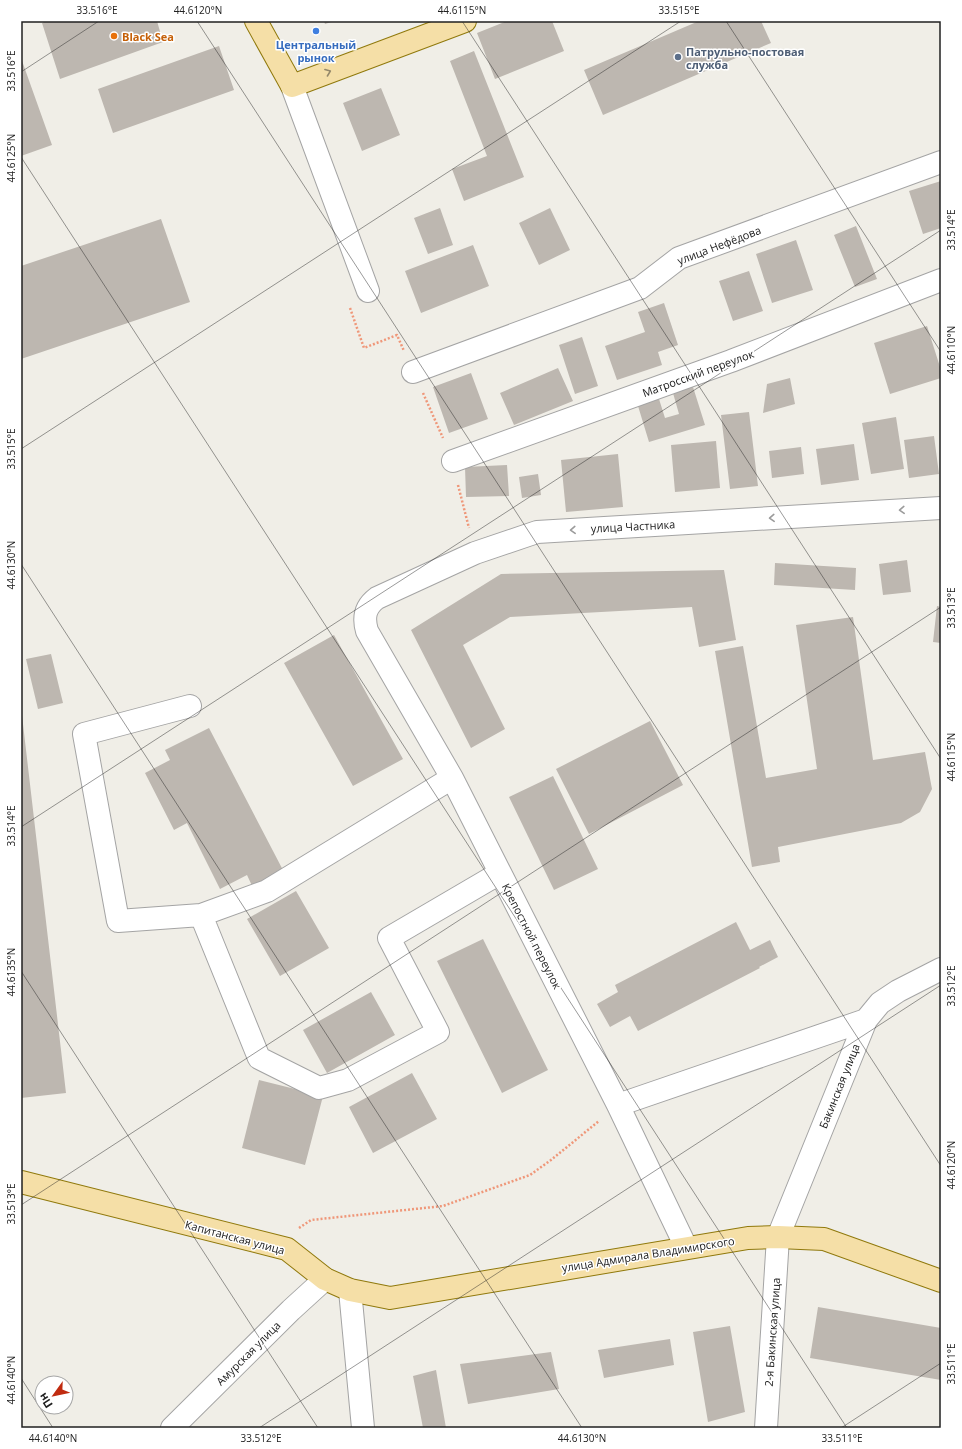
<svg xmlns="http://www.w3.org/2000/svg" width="962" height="1449" font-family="'Open Sans',sans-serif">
<rect width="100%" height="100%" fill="#f0eee7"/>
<!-- building -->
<path fill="#bdb7b0" d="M46 21H157L163 42 60 79 42 23Z
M324 21H334L325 24Z
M507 21H552L564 51 495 79 477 33Z
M699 21H761L771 43 603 115 584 70Z
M219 46 234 90 113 133 98 89Z
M474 51 524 177 464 201 452 169 487 156 450 61Z
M21 58 52 145 21 156Z
M381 88 400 135 362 151 343 103Z
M941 181V228L923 234 909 191Z
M440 208 453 245 428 254 414 218Z
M550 208 570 250 539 265 519 223Z
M161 219 190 302 21 359V266Z
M856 226 877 279 855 287 834 235Z
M796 240 813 290 772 303 756 254Z
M473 245 489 286 421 313 405 271Z
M749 271 763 311 733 321 719 281Z
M664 303 678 345 658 352 662 365 617 380 605 346 645 332 638 312Z
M927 326 941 370V378L890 394 874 343Z
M582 337 598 386 575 394 559 345Z
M558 368 573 401 514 425 500 393Z
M471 373 488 419 449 433 433 387Z
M790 378 795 404 763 413 767 384Z
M693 387 705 425 649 442 638 406 659 399 665 418 679 414 673 393Z
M749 412 758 486 730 489 721 415Z
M896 417 904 469 871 474 862 423Z
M934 436 939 474 909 478 904 440Z
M716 441 720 488 675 492 671 445Z
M854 444 859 480 821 485 816 449Z
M801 447 804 474 772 478 769 451Z
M618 454 623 507 566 512 561 460Z
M507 465 509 496 466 497 465 467Z
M538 474 541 495 522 498 519 477Z
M907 560 911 592 883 595 879 564Z
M775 563 856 568 855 590 774 585Z
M724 570 736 640 699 647 692 607 510 617 463 645 505 729 471 748 411 630 501 574Z
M937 606 941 607V643L933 642Z
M853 617 873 760 925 752 932 789 920 812 901 823 778 847 780 862 752 867 715 651 743 646 766 778 817 769 796 625Z
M334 635 403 759 353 786 284 663Z
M51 654 63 703 38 709 26 659Z
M21 707 66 1093 21 1098Z
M650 721 683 785 589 834 556 769Z
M209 728 285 874 254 890 247 875 220 889 187 823 174 830 145 773 170 760 165 750Z
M553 776 598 869 554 890 509 797Z
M296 891 329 948 280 976 247 919Z
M736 922 750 950 770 940 778 957 759 967 760 968 638 1031 630 1016 610 1027 597 1004 618 992 615 985Z
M483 939 548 1070 502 1093 437 961Z
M371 992 395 1035 327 1073 303 1030Z
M412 1073 437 1119 373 1153 349 1107Z
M259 1080 323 1096 305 1165 242 1148Z
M818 1307 941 1328V1380L810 1358Z
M730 1326 745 1412 708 1422 693 1332Z
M670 1339 674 1365 604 1378 598 1350Z
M551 1352 559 1389 468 1404 460 1364Z
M436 1370 446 1428H423L413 1376Z"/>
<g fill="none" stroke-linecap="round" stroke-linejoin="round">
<!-- minor casing -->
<g stroke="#a4a4a4" stroke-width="24">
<path id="minor" d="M292 86 368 291
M413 372 640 288 679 258 941 162
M453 461 731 361 941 280
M190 706 84 734 118 921 201 915 267 891 452 778
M201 915 259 1058 319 1088 348 1080 438 1032 389 938 500 873
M618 1105 866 1020
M686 1247 618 1105 452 778 367 631C363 617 365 607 377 598L475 553 537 532 941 508
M350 1290 363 1428
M172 1428 291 1310 325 1279
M766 1428 778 1237 866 1020 880 1003 898 991 941 969"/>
</g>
<!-- major casing -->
<g stroke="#90790c" stroke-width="24">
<path id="major" d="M256 21 292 86 465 21
M21 1182 287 1249 325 1279 350 1290 390 1298 748 1238 778 1237 824 1239 941 1281"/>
</g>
<!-- path -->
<path stroke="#ef9779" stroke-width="2.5" stroke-dasharray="2 2" stroke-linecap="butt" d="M350 308 364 348 397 335 404 351
M423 393 443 438
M458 485 469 528
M299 1228 311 1220 443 1206 530 1175 551 1160 599 1121"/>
<!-- minor -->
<use href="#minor" stroke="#fff" stroke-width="22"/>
<!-- major -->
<use href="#major" stroke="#f5dfa7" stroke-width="22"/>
</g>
<!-- one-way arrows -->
<defs><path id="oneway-chevron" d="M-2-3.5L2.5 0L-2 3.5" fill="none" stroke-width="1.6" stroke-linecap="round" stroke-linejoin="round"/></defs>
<use stroke="#95896a" href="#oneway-chevron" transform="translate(328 72) rotate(-21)"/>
<g stroke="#9b9b9b">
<use href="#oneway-chevron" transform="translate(902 510) rotate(177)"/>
<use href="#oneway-chevron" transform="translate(772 518) rotate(177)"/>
<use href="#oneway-chevron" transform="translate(573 530) rotate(177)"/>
</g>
<!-- ticks -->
<path fill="none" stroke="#202020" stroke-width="1" stroke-opacity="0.45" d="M197 21 941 1166M462 21 941 759M726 21 941 352M21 72 99 21M21 157 847 1428M21 449 681 21M21 564 582 1428M21 827 941 230M21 971 318 1428M21 1205 941 607M21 1378 53 1428M259 1428 941 985M841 1428 941 1363"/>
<!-- markers -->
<circle fill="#3f7fe0" stroke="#fff" stroke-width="1.5" cx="316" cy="31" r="4"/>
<circle fill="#e8710a" stroke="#fff" stroke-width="1.5" cx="114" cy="36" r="4"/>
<circle fill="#5c6f8a" stroke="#fff" stroke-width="1.5" cx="678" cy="57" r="4"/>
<g text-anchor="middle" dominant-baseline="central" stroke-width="3" stroke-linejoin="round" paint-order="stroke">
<!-- food labels -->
<g font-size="11" font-weight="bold" fill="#c56008" stroke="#fff" text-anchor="start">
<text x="122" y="36">Black Sea</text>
</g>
<!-- shop labels -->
<g font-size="11" font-weight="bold" fill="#366cbe" stroke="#fff">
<text x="316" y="44">Центральный<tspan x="316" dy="13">рынок</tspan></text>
</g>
<!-- service labels -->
<g font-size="11" font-weight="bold" fill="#4e5e75" stroke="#fff" text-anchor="start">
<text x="686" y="51">Патрульно-постовая<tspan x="686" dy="13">служба</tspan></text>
</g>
<!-- street labels -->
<g font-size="11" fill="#202020" stroke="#fff">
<text transform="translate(719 245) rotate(-21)">улица Нефёдова</text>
<text transform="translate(698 373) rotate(-20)">Матросский переулок</text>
<text transform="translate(633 526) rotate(-3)">улица Частника</text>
<text transform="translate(532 936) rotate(63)">Крепостной переулок</text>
<text transform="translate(839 1086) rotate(-68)">Бакинская улица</text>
<text transform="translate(235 1237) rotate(15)">Капитанская улица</text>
<text transform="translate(648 1254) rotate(-9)">улица Адмирала Владимирского</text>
<text transform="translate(772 1332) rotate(-86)">2-я Бакинская улица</text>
<text transform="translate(248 1353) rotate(-45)">Амурская улица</text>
</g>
</g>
<!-- border -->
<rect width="962" height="1449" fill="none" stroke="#ffffff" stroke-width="44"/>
<!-- north arrow -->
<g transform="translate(54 1395) rotate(237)"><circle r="19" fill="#ffffff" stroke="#a6a6a6"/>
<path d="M0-3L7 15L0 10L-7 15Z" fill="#c02b10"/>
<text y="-6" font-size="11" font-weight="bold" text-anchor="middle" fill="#202020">Пн</text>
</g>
<rect x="22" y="22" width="918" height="1405" fill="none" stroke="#202020" stroke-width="1.5"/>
<g font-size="10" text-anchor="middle" fill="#202020">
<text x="97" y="14">33.516°E</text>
<text x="198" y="14">44.6120°N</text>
<text x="462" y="14">44.6115°N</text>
<text x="679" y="14">33.515°E</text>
<text transform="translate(11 71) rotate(-90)" y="4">33.516°E</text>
<text transform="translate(11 158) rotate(-90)" y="4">44.6125°N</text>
<text transform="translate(951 230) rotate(-90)" y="4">33.514°E</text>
<text transform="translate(951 350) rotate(-90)" y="4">44.6110°N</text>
<text transform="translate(11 449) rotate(-90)" y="4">33.515°E</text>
<text transform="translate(11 565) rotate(-90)" y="4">44.6130°N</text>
<text transform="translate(951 608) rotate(-90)" y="4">33.513°E</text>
<text transform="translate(951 757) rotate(-90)" y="4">44.6115°N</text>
<text transform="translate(11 826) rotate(-90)" y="4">33.514°E</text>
<text transform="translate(11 972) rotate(-90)" y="4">44.6135°N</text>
<text transform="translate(951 986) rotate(-90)" y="4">33.512°E</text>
<text transform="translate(951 1165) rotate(-90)" y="4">44.6120°N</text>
<text transform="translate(11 1204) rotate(-90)" y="4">33.513°E</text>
<text transform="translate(951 1364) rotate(-90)" y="4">33.511°E</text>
<text transform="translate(11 1380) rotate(-90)" y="4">44.6140°N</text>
<text x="53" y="1442">44.6140°N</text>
<text x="261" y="1442">33.512°E</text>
<text x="582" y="1442">44.6130°N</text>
<text x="842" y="1442">33.511°E</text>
</g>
</svg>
